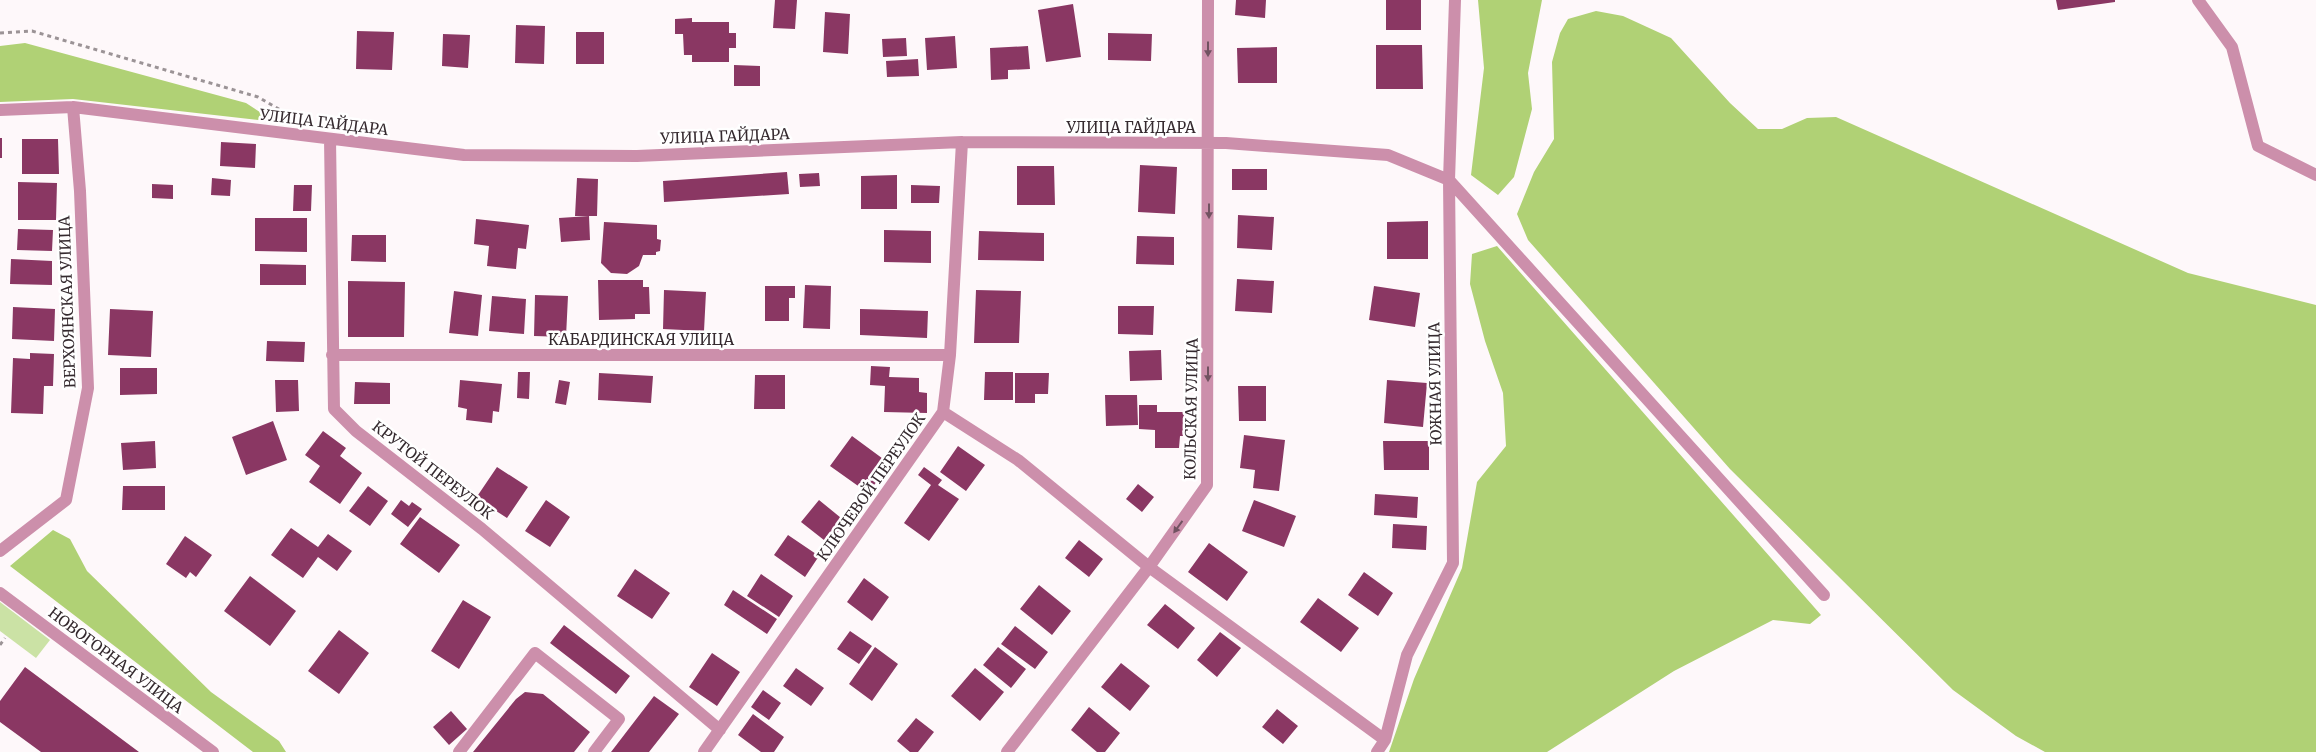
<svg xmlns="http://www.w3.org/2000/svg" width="2316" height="752" font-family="Merriweather,serif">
<rect width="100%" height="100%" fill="#fef8fa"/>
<!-- green -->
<path fill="#cbe2a5" d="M0 602 50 640 36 658 0 631Z"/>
<!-- forest -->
<path fill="#b0d175" d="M1478 0H1542L1528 73 1532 109 1514 177 1498 195 1471 175 1484 68Z
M1596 11 1623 16 1671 38 1730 103 1758 129H1782L1807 118 1836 117 2188 273 2316 305V752H2045L2016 736 1953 690 1730 469 1528 240 1517 214 1534 172 1554 139 1552 62 1560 33 1568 19Z
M25 43 246 103 275 122 73 99 0 102V46Z
M1497 246 1821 615 1810 624 1773 620 1674 671 1547 752H1389L1414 679 1462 568 1477 482 1506 446 1503 393 1485 341 1470 284 1472 254Z
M53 530 70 539 87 571 211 692 279 741 286 752H253L10 566Z"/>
<!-- building -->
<path fill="#8a3763" d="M775 0H797L795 29 773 28Z
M1236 0H1266L1265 18 1235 15Z
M1386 0H1421V30H1386Z
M2056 0H2115V2L2058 10Z
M1073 4 1081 57 1046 62 1038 10Z
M825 12 850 14 848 54 823 52Z
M692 18V22H729V33H736V48H729V62H692V55H684L683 34H675V19Z
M516 25 545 26 544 64 515 63Z
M357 31 394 32 392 70 356 69Z
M576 32H604V64H576Z
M1108 33 1152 34 1151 61 1108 60Z
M443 34 470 35 468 68 442 66Z
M955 36 957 68 927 70 925 38Z
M906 38 907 56 883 57 882 39Z
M1376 45H1422L1423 89H1376Z
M1028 46 1030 69 1008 70V79L991 80 990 48Z
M1277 47V83H1238L1237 48Z
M918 59 919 76 887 77 886 61Z
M734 65 760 66V86H734Z
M0 138H2V158H0Z
M22 139H58L59 174H22Z
M221 142 256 144 255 168 220 166Z
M1140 165 1177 167 1175 214 1138 212Z
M1017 166H1054L1055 205H1017Z
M1232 169H1267V190H1232Z
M787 172 789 194 664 202 663 181Z
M819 173 820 186 800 187 799 174Z
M897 175V209H861V176Z
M212 178 231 180 230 196 211 195Z
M577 178 598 179 597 216H575Z
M18 182 57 183 56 220H18Z
M152 184 173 185V199L152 198Z
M294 185H312L311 211H293Z
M911 185 940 186 939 203H911Z
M1238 215 1274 217 1272 250 1237 248Z
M589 216 590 240 561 242 559 218Z
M255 218H307V252L255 251Z
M476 219 529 225 526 249 518 248 516 269 487 266 489 246 474 244Z
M1428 221V259H1387V222Z
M604 222 657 225V239L661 240 660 251 656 252V255H643L639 266 627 274 611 273 601 263Z
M18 229 53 230 52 251 17 250Z
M884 230 931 231V263L884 262Z
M979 231 1044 233V261L978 260Z
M352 235H386V262L351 261Z
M1137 236 1174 237V265L1136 264Z
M11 259 52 261V285L10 284Z
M260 264 306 265V285H260Z
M1237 279 1274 281 1272 313 1235 311Z
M598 280H643V287H649L650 314H635V319L599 320Z
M348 281 405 282 404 337H348Z
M805 285 831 286 830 329 803 328Z
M765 286H795V298H789V321H765Z
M1374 286 1420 293 1415 327 1369 320Z
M664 290 706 292 704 331 663 329Z
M976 290 1021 291 1019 343H974Z
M454 291 482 295 478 336 449 333Z
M535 295 568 296 566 337 534 336Z
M492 296 526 299 524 334 489 331Z
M1118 306H1154L1153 335 1118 334Z
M13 307 55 309 54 341 12 339Z
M110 309 153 311 151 357 108 355Z
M860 309 928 311 927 338 860 335Z
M267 341 305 342 304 362 266 361Z
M1161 350 1162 380 1130 381 1129 351Z
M30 353 54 354 53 386H44L43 414 11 413 13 358 30 359Z
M871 366 890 367 889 377 919 378V392L927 393V413L884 412 885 386 870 385Z
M120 368H157V394L120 395Z
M518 372H530L529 399 517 398Z
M985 372H1013V400H984Z
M599 373 653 376 651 403 598 400Z
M1015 373H1049L1048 394H1035V403H1015Z
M755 375H785V409H754Z
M275 380H298L299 411 276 412Z
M460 380 502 384 499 412 493 411 492 423 466 420 467 409 458 407Z
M559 380 570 382 566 405 555 403Z
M1387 380 1427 383 1423 427 1384 423Z
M355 382 390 383V404H354Z
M1238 386H1266V421H1239Z
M1105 395H1137L1138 425 1106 426Z
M1139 405H1157V412H1184L1183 436H1180L1179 448H1155V430L1139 429Z
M273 421 287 460 246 475 232 437Z
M323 431 346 448 340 456 362 473 340 504 309 482 320 466 305 455Z
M1244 435 1285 440 1279 491 1253 488 1255 470 1240 468Z
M852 436 890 464 868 493 830 466Z
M155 441 156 468 123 470 121 443Z
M1383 441H1429V470H1384Z
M958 446 985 465 966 491 940 472Z
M497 467 528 487 507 518 476 498Z
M924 467 942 480 938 485 959 499 929 541 904 523 931 485 918 475Z
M1138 484 1154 497 1142 512 1126 499Z
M123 486H165V510H122Z
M368 486 388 501 370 526 349 511Z
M1375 494 1418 497 1417 518 1374 515Z
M401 500 409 506 412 502 422 509 408 527 391 514Z
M546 500 570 517 550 547 525 531Z
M819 500 846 522 829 544 801 522Z
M1254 500 1296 516 1284 547 1242 531Z
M420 517 460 545 439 573 400 544Z
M1393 524 1427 526 1426 550 1392 548Z
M291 528 318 547 328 534 352 551 337 571 318 557 303 578 271 555Z
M788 535 819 556 805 577 774 555Z
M185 536 212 555 196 577 190 572 186 578 166 564Z
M1079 540 1103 559 1089 577 1065 558Z
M1209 543 1248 572 1227 601 1188 572Z
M635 569 670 593 652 619 617 596Z
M1364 572 1393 593 1378 616 1348 595Z
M761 574 793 596 779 617 747 596Z
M250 576 296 611 270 646 224 611Z
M864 578 889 597 872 621 847 602Z
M1039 585 1071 611 1052 635 1020 609Z
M733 590 777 619 767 634 724 605Z
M1318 598 1359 628 1341 652 1300 622Z
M463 600 491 617 459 669 431 651Z
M1165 604 1195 628 1178 649 1147 625Z
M564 625 630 676 616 694 550 643Z
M1015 626 1048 652 1035 669 1001 644Z
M339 630 369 653 339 694 308 671Z
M850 631 872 646 859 664 837 649Z
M1220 632 1241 648 1217 677 1197 660Z
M875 647 898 664 872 701 849 684Z
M998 647 1026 669 1011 688 983 665Z
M712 653 740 672 717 706 689 687Z
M1121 663 1150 686 1130 711 1101 687Z
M25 667 139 752H41L0 722V701Z
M796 668 824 688 811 706 783 686Z
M975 668 1004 692 980 721 951 696Z
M763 690 781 703 769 720 751 707Z
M525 692 543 694 590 732 574 752H473L516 699Z
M654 696 679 714 649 752H611Z
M1089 707 1120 733 1105 752H1097L1071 730Z
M1277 709 1298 726 1283 744 1262 727Z
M451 711 467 729 449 745 433 727Z
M753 714 784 737 774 752H761L738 735Z
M916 718 934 732 918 752H910L897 741Z"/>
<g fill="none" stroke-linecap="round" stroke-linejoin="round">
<!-- path -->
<path stroke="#9b9396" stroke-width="3" stroke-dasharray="4 4" stroke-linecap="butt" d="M0 33 32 31 258 97 289 115
M0 645 5 638"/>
<!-- minor -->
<path stroke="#cc8fab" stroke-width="12" d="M2198 0 2232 47 2258 146 2316 175
M0 110 73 107 464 155 637 156 962 142 1226 143 1388 155 1449 180 1824 595
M330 139 334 409 356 431 482 529 720 730
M332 355H950
M943 412 1018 460 1149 567 1385 740
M0 551 66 500 88 388 80 191 73 107
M0 593 213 752
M459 752 535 653 619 719 594 752
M704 752 943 412 950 355 962 142
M1007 752 1149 567 1207 485 1208 0
M1377 752 1385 740 1407 655 1453 563 1449 180 1455 0"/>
</g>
<!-- one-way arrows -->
<defs><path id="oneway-solid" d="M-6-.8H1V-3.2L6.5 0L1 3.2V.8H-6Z" transform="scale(1.25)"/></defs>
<g fill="#715261">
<use href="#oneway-solid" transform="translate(1208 49) rotate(90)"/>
<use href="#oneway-solid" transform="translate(1209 211) rotate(90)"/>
<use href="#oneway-solid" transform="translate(1208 374) rotate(90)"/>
<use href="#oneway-solid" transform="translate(1178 527) rotate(126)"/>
</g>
<g text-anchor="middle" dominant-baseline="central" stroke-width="5" stroke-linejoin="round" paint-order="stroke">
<!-- street labels -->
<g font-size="15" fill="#352a2f" stroke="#fff">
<text transform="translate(324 122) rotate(7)">УЛИЦА ГАЙДАРА</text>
<text x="1131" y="127">УЛИЦА ГАЙДАРА</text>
<text transform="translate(725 136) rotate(-2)">УЛИЦА ГАЙДАРА</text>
<text transform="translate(67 302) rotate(-92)">ВЕРХОЯНСКАЯ УЛИЦА</text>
<text x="641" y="339">КАБАРДИНСКАЯ УЛИЦА</text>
<text transform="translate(1435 384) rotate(-91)">ЮЖНАЯ УЛИЦА</text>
<text transform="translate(1191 409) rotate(-89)">КОЛЬСКАЯ УЛИЦА</text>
<text transform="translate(433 470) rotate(38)">КРУТОЙ ПЕРЕУЛОК</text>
<text transform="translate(871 487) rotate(-55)">КЛЮЧЕВОЙ ПЕРЕУЛОК</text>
<text transform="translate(116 660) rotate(37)">НОВОГОРНАЯ УЛИЦА</text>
</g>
</g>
</svg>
